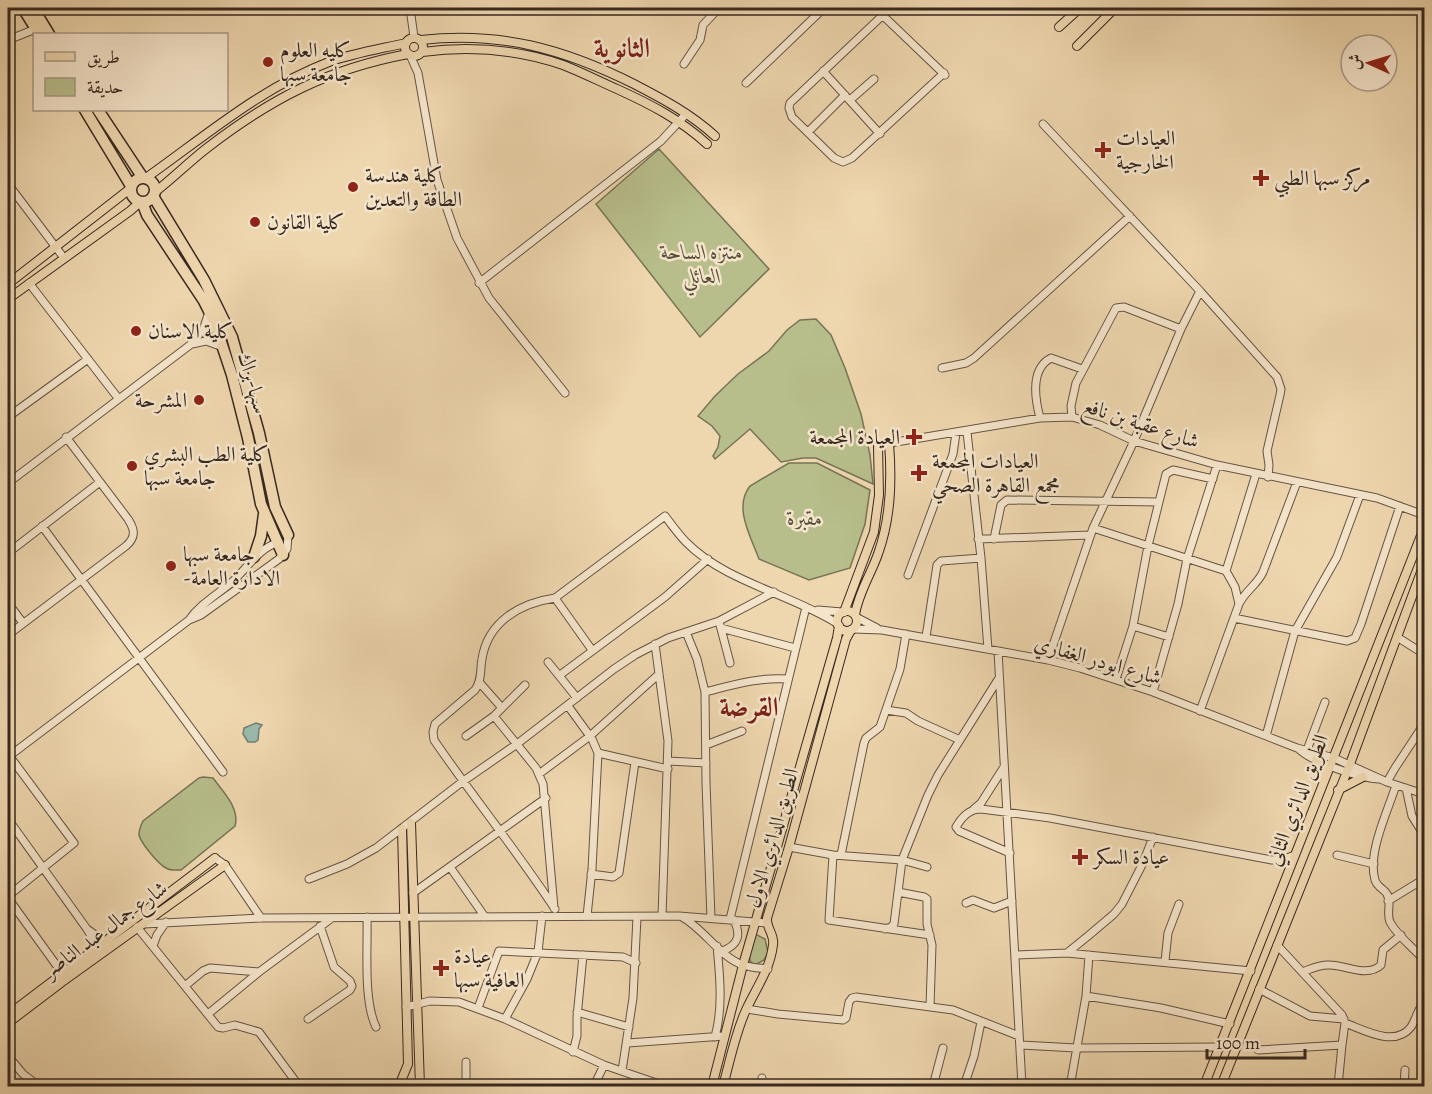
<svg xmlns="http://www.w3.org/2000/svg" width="1432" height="1094" font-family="Alegreya,Amiri,serif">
<rect width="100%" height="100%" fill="#eed6ae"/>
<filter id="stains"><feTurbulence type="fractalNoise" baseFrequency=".00333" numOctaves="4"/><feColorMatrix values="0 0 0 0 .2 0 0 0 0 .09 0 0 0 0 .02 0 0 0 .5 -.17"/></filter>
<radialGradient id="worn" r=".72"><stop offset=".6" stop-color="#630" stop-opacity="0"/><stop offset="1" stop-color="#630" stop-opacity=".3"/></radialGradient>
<!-- green -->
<path fill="#b7be8b" stroke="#777456" stroke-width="1.5" d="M659 149 769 269 700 337 596 204Z
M816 319 831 335 845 368 861 414 870 455 873 484 816 458H803L781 462 750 429 715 459 713 456 718 447 720 436 712 426 698 416 715 396 738 374 769 351 787 330 800 320Z
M789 463H817L870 490 865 524 850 568 809 580 759 559C751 537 733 507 750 486Z
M203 777 213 778C223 792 240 808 235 826L181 870C175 870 171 871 166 868 158 864 141 843 139 835 139 830 141 825 143 821L199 778Z
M755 934 765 939 768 952 764 960 755 965 750 961 749 952Z"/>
<!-- water -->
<path fill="#99b9aa" stroke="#727f73" stroke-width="1.5" d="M256 723 262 725 259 729 258 740 255 742H248L243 734 244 728Z"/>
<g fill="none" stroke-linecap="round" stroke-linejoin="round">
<!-- minor casing -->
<g stroke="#655444" stroke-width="9">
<path id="minor" d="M410 8 414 37
M875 8 945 75
M883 15 790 103 789 108 792 117 834 158 843 162 852 158 944 73
M8 40 38 28
M410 55 418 73 437 180 457 238 489 298 565 393
M684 64 700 40 703 25 719 8
M823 71 880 134
M746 83 824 8
M850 100 874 79
M1043 124 1200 291 1277 377 1281 389 1280 395 1267 451 1269 465 1268 477
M808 132 845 95
M8 184 64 258
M29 283 118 398
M479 283 661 141 686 114
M192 344 206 341 223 347
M942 368 966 363 974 358 1130 216
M8 417 88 359
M1072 417 1071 406 1076 383 1116 308 1124 307 1181 329
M1040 418C1035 399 1030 369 1051 358L1082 369
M967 432 981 558 988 649
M878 445 1040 418 1072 417 1100 425 1134 441 1217 465 1377 498 1424 515
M8 483 190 345 203 330 209 312
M42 526 223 772
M1093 528 1226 571
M978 539 1090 535
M994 539 1001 505 1007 500 1159 502
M8 553 100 482
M908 575 953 454 956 433
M555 598 665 516C672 525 678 534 686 542 725 582 791 594 838 624
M8 603 23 623
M1239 604 1235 587 1226 571 1256 474
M818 610 842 612
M856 617 877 628
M1234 618 1347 641 1355 638 1361 624 1400 506
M189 620C200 604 218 594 232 582 248 568 257 549 279 542
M720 625 730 663
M1133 626 1169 637
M721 628 795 648
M853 629 882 630 1048 660 1080 668 1153 692 1297 748 1334 758 1387 782 1424 794
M686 632 697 659 705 692 706 783 711 918
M8 635 126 546C136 537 135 530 128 519L66 437
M926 637 937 565 941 561 981 558
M1397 637 1424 654
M655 644 668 741 662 916
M998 651 1022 1086
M1048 660 1093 528 1134 441 1181 329 1200 291
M548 662 577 698
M560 675 665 597 708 559
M1116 679 1133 626 1148 546 1166 474 1173 470 1213 479
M480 683 502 708
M705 692C733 685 758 677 788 679
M1153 692 1178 604 1187 559 1217 465
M568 706 592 739 598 753 592 869 587 916
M886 710 906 713 918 721 960 740
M1200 711 1239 604C1245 591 1257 585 1263 572L1297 482
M494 716 536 768 543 784 554 908
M466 736 494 716 525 685
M1266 736 1295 631 1337 557 1360 495
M706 745 742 731
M1300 750C1315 763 1359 778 1379 779
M1307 750 1325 702
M598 753 668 769
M8 754 74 843 8 896
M8 757 189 620 201 615 279 559 287 549 288 535
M668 761 706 763
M539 774 590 736 659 674
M1387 782 1395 768 1424 724
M1396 785C1388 811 1367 853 1375 880 1377 887 1384 889 1387 894 1392 903 1386 913 1390 922 1398 937 1414 948 1424 960
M1406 788 1412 816 1424 835
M974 809 981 803 1004 767
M8 819 87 929 99 950
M789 847 833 855 902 860 927 867
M1010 853 959 831 956 827C962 817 969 809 981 809L1050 818 1272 860 1284 859 1295 855
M833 855 829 920 930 935
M841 855 864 743 866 738 880 727 900 669 906 634
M1337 855 1374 864
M215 858 225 865 261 918
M450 867 485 917
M591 874 613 877 619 873 635 762
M309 879 347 864 376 848 462 782 517 744 614 669 635 655 668 638 719 621 774 592
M898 892 924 897 927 899V924L932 945 930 1007
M413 893 546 798
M8 898 62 973
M1388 901 1424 879
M966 903 973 900 994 908 1012 901
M555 909C517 851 473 797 434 740L433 732 435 724 475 690C482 680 480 670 482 659 488 621 521 603 555 598L592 650
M367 917C368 948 363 1000 376 1027
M682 917C704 929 721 958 743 965 751 968 760 968 768 969
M730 919 806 607
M144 924 261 918 679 916 766 923
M137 927 218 1027 223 1028 235 1025 259 1032 299 1086
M87 929 94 934 104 946
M885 929 891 927 894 924 902 860 928 795 938 775 999 678
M1277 945 1342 1015 1345 1023 1342 1045
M153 946 157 935 166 922
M722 951C739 945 741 935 734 920
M1067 953 1251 971
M1016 955 1067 953 1088 936 1114 914 1122 904 1143 863 1153 837
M1165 961 1168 933 1179 904
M1302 972C1311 969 1320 964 1330 965 1346 965 1367 978 1381 965L1383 950 1401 935
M185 986 203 971 210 968 259 972 332 918
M1259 989 1310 1016 1344 1019
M1086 996 1161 1008 1230 1024
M406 1007 430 1001 459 1002 505 1019 604 1065 665 1086
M478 1008 499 951 623 957 636 963
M747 1009 778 1014 843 1020 846 1018 849 1002 852 998 856 997 953 1010 1019 1036
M577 1012 629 1027
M208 1014 259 972
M308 1019 350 990 352 986 350 981 334 967 320 926
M505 1019 527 979 538 952 542 916
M1345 1023C1364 1030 1395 1048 1411 1027 1416 1019 1418 1009 1424 1002
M715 1037C723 1008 720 977 717 946
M628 1043 724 1036
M1021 1045 1076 1048 1221 1047
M1258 1050 1342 1045 1338 1086
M573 1052 577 1036V1017L583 955
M8 1056 23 1074 39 1086
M622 1071 633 998 637 917
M762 1078 763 1086
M1022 1083 1063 1085 1071 1081 1086 996 1089 955
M466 1086V1062
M594 1086 604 1065
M933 1086 943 1048
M964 1086 974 1056 981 1022
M1404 1086 1405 1070"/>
</g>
<!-- major casing -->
<g stroke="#372920" stroke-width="10">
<path id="major" d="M1059 27 1080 8
M405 47a9 9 0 1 1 18 0a9 9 0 1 1-18 0Z
M421 40C500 31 564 49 634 84 663 99 691 114 715 136
M1077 46 1115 8
M422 52C469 46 517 49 563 65 581 72 599 81 617 89 650 104 681 120 707 144
M146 178C204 137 262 87 329 62 354 53 380 49 406 43
M155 192C173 178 189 162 207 148 272 98 328 69 408 54
M8 284 131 188
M8 299 130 211 140 202
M837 621a10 10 0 1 1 20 0a10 10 0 1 1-20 0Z
M844 612 874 532 879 495 878 445
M855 615C858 594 871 574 878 554 891 518 892 481 889 443
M1316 760 1322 771 1323 781
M1338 790 1363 777
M411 823 420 1086
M8 1015 215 858
M8 1023 62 982 225 865
M399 1086 408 1064 402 829
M712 1086 743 965 837 638 839 626
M723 1086C730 1061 735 1034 746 1010 756 988 770 970 773 945 775 935 766 928 767 918L789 847 846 639 851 630
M1204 1086 1424 528
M1221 1086 1350 764 1424 564"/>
</g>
<!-- highway casing -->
<g stroke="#372920" stroke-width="13">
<path id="highway" d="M23 8 39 34
M33 8 49 34
M85 110 131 186
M98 110 143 178
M131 190a12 12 0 1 1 24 0a12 12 0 1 1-24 0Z
M153 196 204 280 232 337 259 433 275 507 288 535
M142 202 147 215 204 301 214 321 232 375 248 438 261 504 283 555
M254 557 261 536 264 514"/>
</g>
<!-- minor -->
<use href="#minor" stroke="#f4e4ca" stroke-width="7"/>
<!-- major -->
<use href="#major" stroke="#eed6ae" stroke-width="8"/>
<!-- highway -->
<use href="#highway" stroke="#eed6ae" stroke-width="10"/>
</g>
<!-- markers -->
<g fill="#8f2418" stroke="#f4e4ca" stroke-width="2">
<circle cx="268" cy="62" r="6"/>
<path d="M1100 141h6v6h6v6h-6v6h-6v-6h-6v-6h6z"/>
<path d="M1258 169h6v6h6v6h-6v6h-6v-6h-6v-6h6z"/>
<circle cx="353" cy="187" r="6"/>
<circle cx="255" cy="222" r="6"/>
<circle cx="136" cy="331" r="6"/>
<circle cx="199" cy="400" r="6"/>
<path d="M911 428h6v6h6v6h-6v6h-6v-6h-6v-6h6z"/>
<circle cx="132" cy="466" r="6"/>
<path d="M916 464h6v6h6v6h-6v6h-6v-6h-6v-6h6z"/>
<circle cx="171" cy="566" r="6"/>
<path d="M1077 848h6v6h6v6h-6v6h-6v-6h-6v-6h6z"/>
<path d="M438 959h6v6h6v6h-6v6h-6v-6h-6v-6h6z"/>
</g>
<g text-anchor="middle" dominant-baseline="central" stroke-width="5" stroke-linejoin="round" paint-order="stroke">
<!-- poi labels -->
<g font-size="21" fill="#372920" stroke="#f4e4ca" text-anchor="start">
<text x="280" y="50">كليه العلوم<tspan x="280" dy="24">جامعة سبها</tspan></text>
<text x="1116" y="138">العيادات<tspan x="1116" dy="24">الخارجية</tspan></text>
<text x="365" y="175">كلية هندسة<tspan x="365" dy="24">الطاقة والتعدين</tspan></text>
<text x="1274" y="178">مركز سبها الطبي</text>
<text x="267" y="222">كلية القانون</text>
<text x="148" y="331">كلية الاسنان</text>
<text x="187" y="400" text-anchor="end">المشرحة</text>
<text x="900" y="437" text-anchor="end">العيادة المجمعة</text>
<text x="144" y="454">كلية الطب البشري<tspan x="144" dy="24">جامعة سبها</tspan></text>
<text x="932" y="461">العيادات المجمعة<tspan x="932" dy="24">مجمع القاهرة الصحي</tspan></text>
<text x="183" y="554">جامعة سبها<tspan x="183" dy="24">-الادارة العامة</tspan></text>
<text x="1094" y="857">عيادة السكر</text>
<text x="454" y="956">عيادة<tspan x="454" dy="24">العافية سبها</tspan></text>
</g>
<!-- park labels -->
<g font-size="21" font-style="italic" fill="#574e3b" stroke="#f4e4ca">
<text x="702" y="252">منتزه الساحة<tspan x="702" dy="24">العائلي</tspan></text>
<text x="805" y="518">مقبرة</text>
</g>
<!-- street labels -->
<g font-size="21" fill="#372920" stroke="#f4e4ca">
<text transform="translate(253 383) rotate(74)">سبها-براك</text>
<text transform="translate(1141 423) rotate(18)">شارع عقبة بن نافع</text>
<text transform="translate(1098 660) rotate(16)">شارع ابودر الغفاري</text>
<text transform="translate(1297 800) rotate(-69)">الطريق الدائري الثاني</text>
<text transform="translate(772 838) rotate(-74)">الطريق الدائري الاول</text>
<text transform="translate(105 929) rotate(-36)">شارع جمال عبد الناصر</text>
</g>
<!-- district labels -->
<g font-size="27" font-weight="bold" fill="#7a1f14" stroke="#f4e4ca">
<text x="622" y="48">الثانوية</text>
<text x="749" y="707">القرضة</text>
</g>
</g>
<!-- margin -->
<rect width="1432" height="1094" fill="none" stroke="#eed6ae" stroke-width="30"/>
<rect x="9" y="9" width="1414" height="1076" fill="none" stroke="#372920" stroke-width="3"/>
<rect x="15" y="15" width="1402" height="1064" fill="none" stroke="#372920" stroke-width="1.5"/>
<!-- legend -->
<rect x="33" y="33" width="195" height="78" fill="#f4e4ca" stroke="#a89986" stroke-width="1.5"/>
<rect x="45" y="52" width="30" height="9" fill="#eed6ae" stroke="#a89986" stroke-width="1.5"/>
<text x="87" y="63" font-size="18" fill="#372920">طريق</text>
<rect x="45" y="78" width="30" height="18" fill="#b7be8b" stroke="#a89986" stroke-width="1.5"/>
<text x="87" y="93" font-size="18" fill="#372920">حديقة</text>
<!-- north arrow -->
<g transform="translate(1369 63) rotate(274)"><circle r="28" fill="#f4e4ca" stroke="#a89986" stroke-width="1.5"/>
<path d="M0-4.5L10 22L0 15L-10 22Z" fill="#8f2418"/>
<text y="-9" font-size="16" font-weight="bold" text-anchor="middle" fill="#372920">ش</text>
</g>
<!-- scale -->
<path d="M1207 1049v9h98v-9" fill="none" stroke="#372920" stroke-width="3"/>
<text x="1216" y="1049" font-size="18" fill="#372920" stroke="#f4e4ca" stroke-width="4.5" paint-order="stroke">100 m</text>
<rect width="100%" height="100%" filter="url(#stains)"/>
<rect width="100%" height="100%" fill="url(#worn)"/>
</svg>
